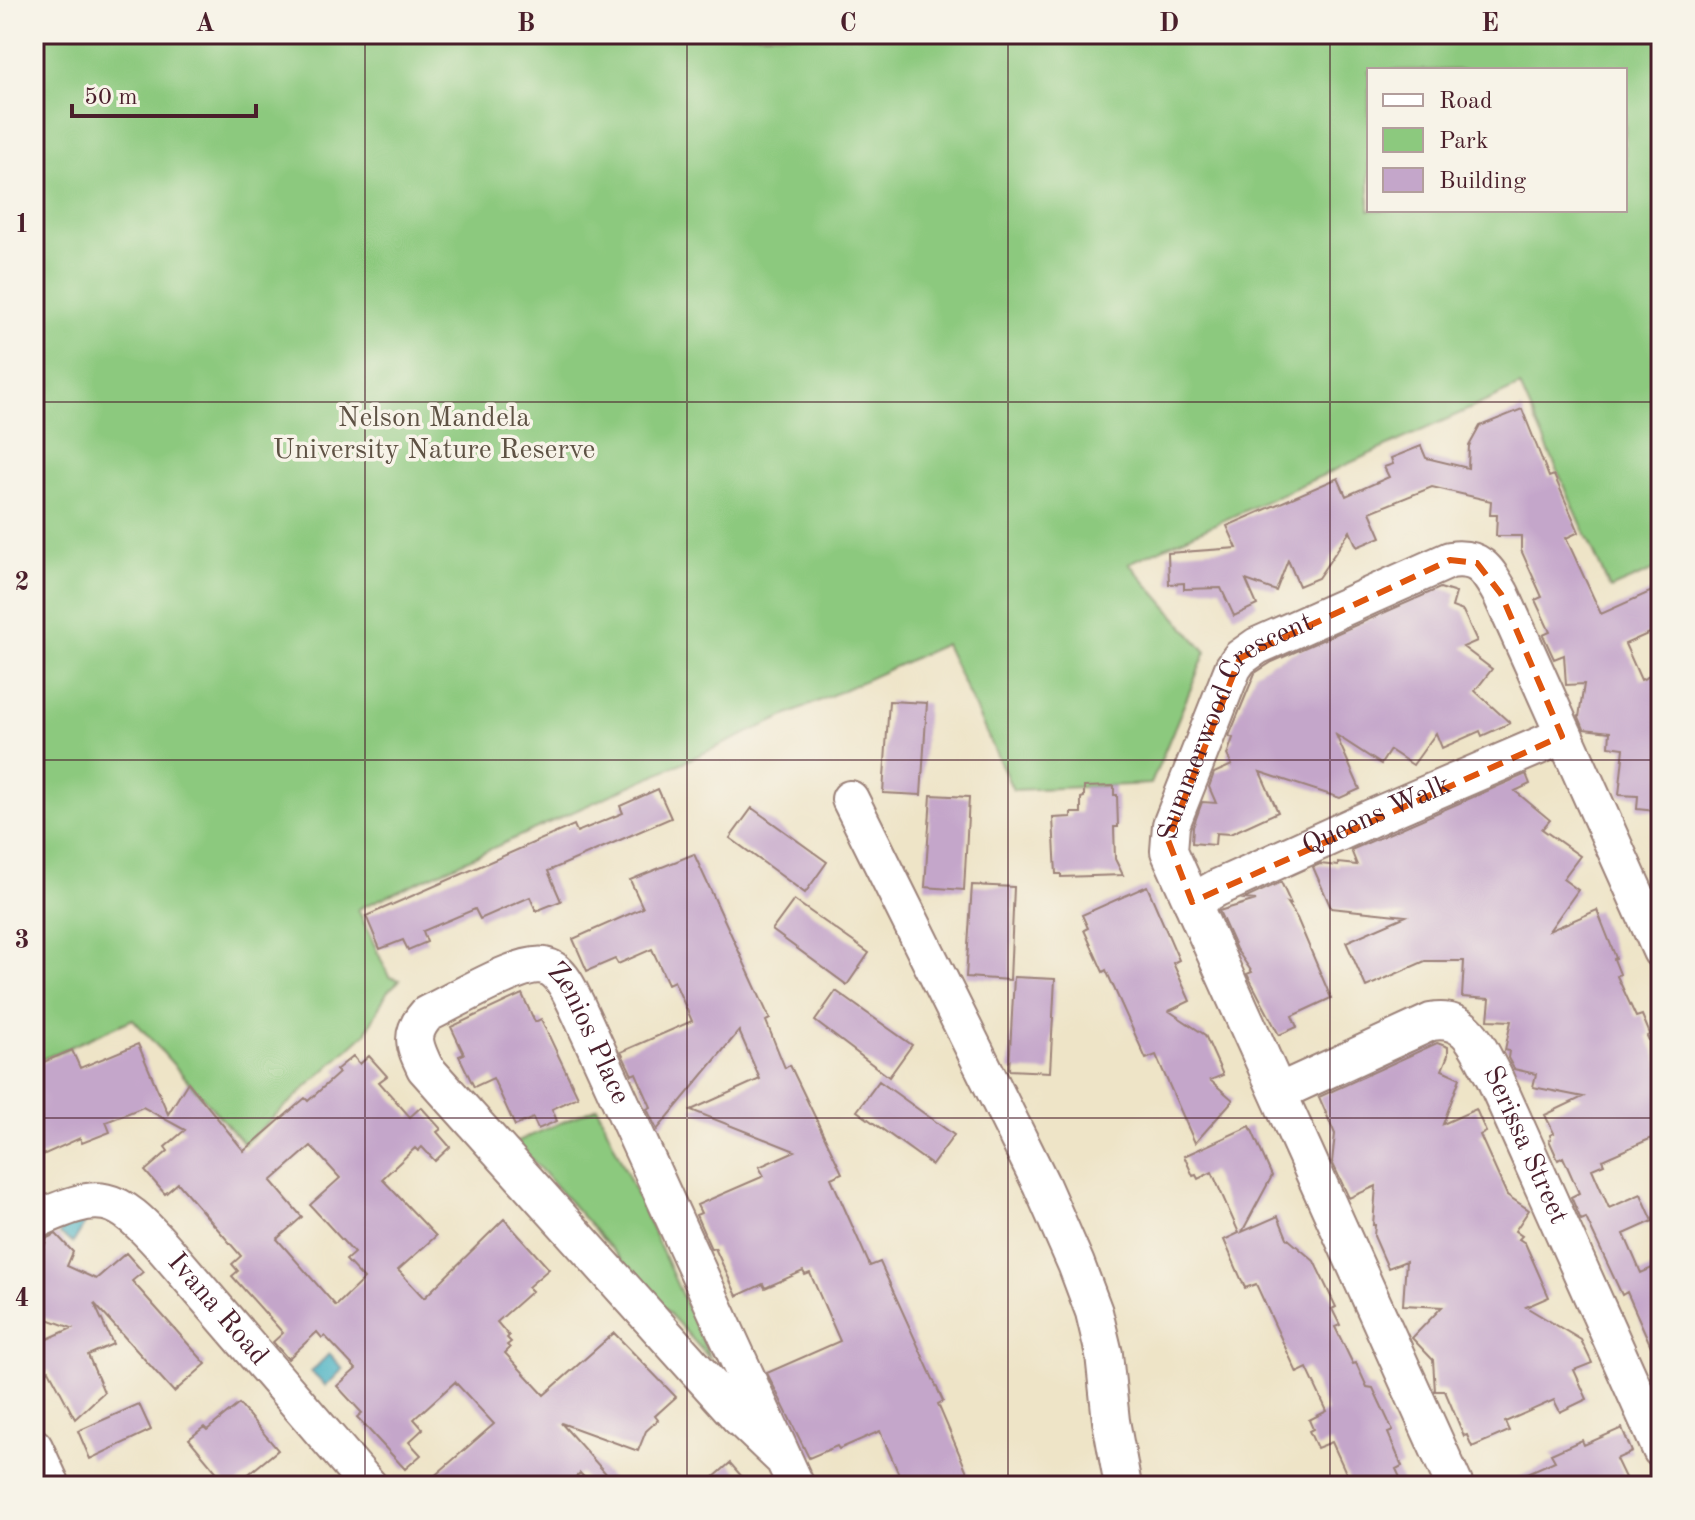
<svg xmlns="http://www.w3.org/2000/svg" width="1695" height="1520" font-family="'Old Standard TT',serif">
<rect width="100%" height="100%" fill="#f7f3e8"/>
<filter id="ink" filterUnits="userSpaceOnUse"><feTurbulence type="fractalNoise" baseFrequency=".0125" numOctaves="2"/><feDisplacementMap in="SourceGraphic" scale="16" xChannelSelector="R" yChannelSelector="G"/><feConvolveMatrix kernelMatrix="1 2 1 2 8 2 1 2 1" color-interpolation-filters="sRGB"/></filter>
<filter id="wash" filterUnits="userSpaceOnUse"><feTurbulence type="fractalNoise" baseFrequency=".006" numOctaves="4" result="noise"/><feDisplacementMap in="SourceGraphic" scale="32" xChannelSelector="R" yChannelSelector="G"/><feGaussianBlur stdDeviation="1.8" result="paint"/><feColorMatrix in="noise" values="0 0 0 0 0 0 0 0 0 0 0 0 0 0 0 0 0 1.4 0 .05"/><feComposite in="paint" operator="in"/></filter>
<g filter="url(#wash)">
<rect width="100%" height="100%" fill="#eee4c7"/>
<!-- green -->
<path fill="#8cc97e" stroke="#6b7454" stroke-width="2" fill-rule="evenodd" d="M34 34H1661V567L1610 589 1520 386 1129 563 1206 652 1151 784 1013 790 945 644 358 909 389 977 400 980 387 992 366 1033 244 1144 133 1019 34 1063ZM1369 70H1625V210H1369Z
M597 1107 711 1360 516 1142Z"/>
<!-- water -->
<path fill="#44b0c2" stroke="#476876" stroke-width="2" d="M71 1215 85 1223 73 1243 59 1234Z
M329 1354 343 1369 326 1386 311 1372Z"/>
<g id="blocks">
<!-- building -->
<path fill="#c4a6ca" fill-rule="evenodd" d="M1522 409 1549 477 1554 475 1579 532 1566 538 1601 614 1661 587V628L1625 644 1641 680 1661 671V785L1659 786 1656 811 1637 809 1638 796 1619 795 1624 748 1609 746 1610 732 1584 729 1579 717 1584 684 1566 685 1564 655 1554 659 1543 635 1550 632 1535 600 1542 597 1521 550V536H1496L1497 515H1490L1491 501 1432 487 1370 512 1381 537 1357 547 1350 531 1318 578 1299 586 1288 560 1276 591 1246 580 1257 605 1234 616 1221 588 1184 589V583L1169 584 1168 553 1237 548 1227 526 1338 478 1346 496 1389 477 1384 467 1393 464 1391 458 1421 446 1426 458 1468 468 1469 446 1480 426Z
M1440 588 1456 593 1452 607 1463 611 1477 641 1463 647 1492 669 1475 691 1510 723 1482 736 1480 731 1442 748 1436 733 1413 765 1390 750 1381 764 1336 735 1360 789 1340 798 1260 772 1278 812 1230 834 1216 833 1215 845 1192 843 1193 827 1202 802 1216 803 1209 787 1214 773 1232 765 1227 755 1233 738 1229 736 1255 673 1272 662Z
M889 701 927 703 921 795 883 793Z
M1526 774 1530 784 1515 791 1550 820 1542 829 1580 856 1563 879 1578 890 1549 931 1597 910 1616 958 1614 959 1620 974 1617 976 1636 1017 1642 1015 1650 1034 1647 1036 1661 1067V1134L1602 1160 1604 1164 1592 1169 1609 1208 1641 1194 1653 1221 1624 1234 1641 1273 1661 1264V1369L1627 1292 1622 1295 1586 1218 1581 1220 1571 1197 1579 1193 1563 1157 1558 1160 1549 1140 1551 1139 1550 1135 1554 1133 1545 1115 1583 1097 1533 1087 1536 1074 1514 1069 1508 1058 1509 1051 1505 1050 1511 1021 1488 1020 1490 999 1462 997 1464 961H1425L1366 987 1346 942 1406 916 1331 908 1313 867 1320 864 1338 866V863L1357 865 1351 850Z
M1114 786V795H1117L1118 827H1114L1115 859 1123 875 1061 877V874H1056L1053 818 1071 817V813H1081V798L1084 797V787Z
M658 789 671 818 548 871 561 901 536 911 530 897 480 919 475 909 423 931 427 942 408 950 403 940 380 949 366 916 574 825 577 832 623 813 620 806Z
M931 795 969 797 964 890 925 887Z
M752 808 827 862 805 893 730 838Z
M694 854 770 1019 766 1021 785 1068 790 1065 842 1173 831 1178 870 1266 880 1262 943 1401 938 1404 973 1486H904L880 1431 839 1449 837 1446 809 1458 767 1373 840 1341 810 1273 805 1275 803 1271 765 1288 763 1284 737 1296 715 1248 711 1249 696 1215 701 1213 697 1205 764 1176 759 1167 795 1151 691 1110 760 1079 739 1031 657 1130 647 1109 651 1107 636 1073 632 1075 621 1052 692 1021 674 981 668 984 652 949 618 964 615 959 587 971 573 939 643 908 630 880Z
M1281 882 1291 904 1287 903 1297 918 1331 998 1292 1016 1297 1027 1279 1035 1247 974 1252 972 1236 949 1219 911 1256 900 1244 899Z
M972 885 1014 887 1010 980 966 977Z
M1147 886 1179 960 1173 963 1190 1001 1169 1011 1205 1035 1223 1075 1210 1080 1233 1100 1195 1143 1156 1055 1146 1059 1106 970 1103 972 1084 930 1088 928 1082 915Z
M794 900 869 953 847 985 772 930Z
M1014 977 1055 979 1050 1072 1009 1070Z
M836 991 912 1045 889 1077 815 1021Z
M522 994 535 1022 541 1019 578 1097 552 1109 557 1121 538 1129 533 1118 515 1126 493 1078 474 1087 459 1056 464 1054 451 1027Z
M1437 1043 1448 1047V1055L1442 1070 1460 1078 1443 1124 1476 1109 1486 1132 1480 1135 1507 1195 1529 1210 1515 1231 1522 1236 1519 1239 1525 1243 1549 1297 1526 1307 1581 1340 1592 1363 1574 1370 1587 1399 1560 1412 1554 1400 1505 1422 1509 1431 1472 1447 1467 1435 1464 1436 1445 1391H1435L1433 1360 1412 1338 1442 1307 1403 1305 1406 1261 1388 1268 1374 1236 1375 1225H1373L1376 1186 1349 1198 1332 1162 1335 1134 1319 1097Z
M138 1044 168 1114 188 1082 244 1151 305 1098 308 1101 339 1073 336 1070 353 1056 360 1064 369 1056 387 1076 379 1082 410 1117 421 1107 441 1129 437 1132 450 1147 435 1161 422 1147 418 1151 415 1148 382 1179 436 1236 398 1270 424 1298 504 1219 549 1269 528 1287 532 1291 497 1322 509 1336 507 1338 511 1342 507 1345 510 1348 505 1353 544 1395 614 1333 676 1397 655 1416 658 1420 646 1431 638 1451 561 1423 617 1486H592L580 1473 566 1486H423L494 1424 455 1382 414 1419 423 1429 409 1442 421 1455 405 1469 357 1417 362 1413 337 1386 356 1369 325 1336 322 1338 317 1332 288 1359 273 1342 283 1333 232 1276 238 1271 232 1264 241 1256 178 1183 165 1194 145 1171 168 1151 165 1147 185 1130 143 1107 106 1122 110 1132 82 1143 80 1138 34 1159V1066L72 1050 80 1068ZM311 1146 340 1178 310 1205 354 1253 346 1260 364 1279 336 1306 277 1239 302 1217 271 1181Z
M879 1081 954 1135 932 1165 857 1111Z
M1250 1126 1272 1176 1242 1232 1278 1216 1287 1238 1314 1261 1336 1307 1332 1309 1340 1325 1335 1327 1353 1364 1356 1363 1367 1387 1373 1388 1393 1431 1388 1433 1402 1466 1396 1469 1404 1486H1352L1332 1442 1317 1448 1309 1431 1313 1429 1309 1420 1327 1411 1307 1368 1297 1373 1256 1284 1245 1288 1224 1240 1239 1233 1212 1172 1198 1179 1196 1175 1193 1176 1184 1156Z
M56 1234 73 1252 67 1266 96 1279 126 1253 143 1272 132 1281 206 1364 174 1392 94 1303 113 1344 88 1355 104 1392 75 1419 49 1370 43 1373 34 1353V1345L72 1328 34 1314V1263L39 1262 47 1238Z
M139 1404 151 1430 90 1459 78 1431Z
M239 1404 278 1450 234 1486H228L189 1439 204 1427 207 1430Z
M1622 1428 1632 1452 1616 1459 1629 1486H1498L1555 1461 1551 1454 1582 1440 1584 1445Z
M730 1463 750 1486H704Z"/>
</g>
</g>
<g filter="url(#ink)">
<use href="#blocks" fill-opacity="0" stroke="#9c8279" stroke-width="2"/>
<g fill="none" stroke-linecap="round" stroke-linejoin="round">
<!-- minor casing -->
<g stroke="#9c8279" stroke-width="40">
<g id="minor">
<path d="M850 799 1041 1184 1076 1264 1094 1312 1104 1354 1111 1421 1123 1486"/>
<path id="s1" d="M1192 902 1217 888 1371 818 1562 736"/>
<path id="s2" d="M1279 1092 1431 1022C1469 1015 1478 1049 1494 1077L1661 1450"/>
<path id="s3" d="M34 1221C101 1190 115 1193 164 1248L369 1486"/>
<path d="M34 1447 52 1486"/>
<path id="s4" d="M781 1457 739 1417 425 1068C414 1045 409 1034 427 1014 451 1003 522 960 544 966 561 969 569 990 576 1004L796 1486"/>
<path id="s5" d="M1455 1486 1169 851 1171 825 1233 668 1240 658 1257 646 1450 560C1480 556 1487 570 1501 594L1661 951"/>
</g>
</g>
<!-- minor -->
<use href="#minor" stroke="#fff" stroke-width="36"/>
</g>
</g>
<!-- marked area -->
<path fill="none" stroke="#e0560e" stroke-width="6" stroke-dasharray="16 10" stroke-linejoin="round" d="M1450 560 1477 563 1501 594 1562 736 1192 902 1168 840 1240 658Z"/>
<!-- grid -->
<path fill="none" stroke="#4a1f2b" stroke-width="2" stroke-opacity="0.55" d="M365 34V1486M687 34V1486M1008 34V1486M1330 34V1486M34 402H1661M34 760H1661M34 1118H1661"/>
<g text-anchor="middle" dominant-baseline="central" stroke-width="7" stroke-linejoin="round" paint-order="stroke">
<!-- park labels -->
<g font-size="28" fill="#5e5244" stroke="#f7f3e8">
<text x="434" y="419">Nelson Mandela<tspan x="434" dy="32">University Nature Reserve</tspan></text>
</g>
<!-- street labels -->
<g font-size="28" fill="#4a1f2b" stroke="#f7f3e8">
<text stroke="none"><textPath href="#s5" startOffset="846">Summerwood Crescent</textPath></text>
<text stroke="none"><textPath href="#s1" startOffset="204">Queens Walk</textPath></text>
<text stroke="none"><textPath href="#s4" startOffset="798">Zenios Place</textPath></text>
<text stroke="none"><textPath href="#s2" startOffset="334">Serissa Street</textPath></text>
<text stroke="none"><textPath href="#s3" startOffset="232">Ivana Road</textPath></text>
</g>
</g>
<!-- margin -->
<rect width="1695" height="1520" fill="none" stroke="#f7f3e8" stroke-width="88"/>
<!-- legend -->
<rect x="1367" y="68" width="260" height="144" fill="#f7f3e8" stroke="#b29e9c" stroke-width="2"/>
<rect x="1383" y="94" width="40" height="12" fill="#ffffff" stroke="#b29e9c" stroke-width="2"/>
<text x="1439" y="108" font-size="24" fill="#4a1f2b">Road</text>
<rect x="1383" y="128" width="40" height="24" fill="#8cc97e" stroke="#b29e9c" stroke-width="2"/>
<text x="1439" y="148" font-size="24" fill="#4a1f2b">Park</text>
<rect x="1383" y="168" width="40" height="24" fill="#c4a6ca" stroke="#b29e9c" stroke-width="2"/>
<text x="1439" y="188" font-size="24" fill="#4a1f2b">Building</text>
<!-- scale -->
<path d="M72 104v12h184v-12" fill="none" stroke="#4a1f2b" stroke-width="4"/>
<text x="84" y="104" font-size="24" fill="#4a1f2b" stroke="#f7f3e8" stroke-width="6" paint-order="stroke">50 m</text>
<rect x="44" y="44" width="1607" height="1432" fill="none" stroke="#4a1f2b" stroke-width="3"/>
<g font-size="26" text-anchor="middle" font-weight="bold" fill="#4a1f2b">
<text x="205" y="31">A</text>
<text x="526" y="31">B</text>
<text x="848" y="31">C</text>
<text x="1169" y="31">D</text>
<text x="1490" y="31">E</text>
<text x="22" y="232">1</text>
<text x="22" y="590">2</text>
<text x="22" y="948">3</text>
<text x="22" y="1306">4</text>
</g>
</svg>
